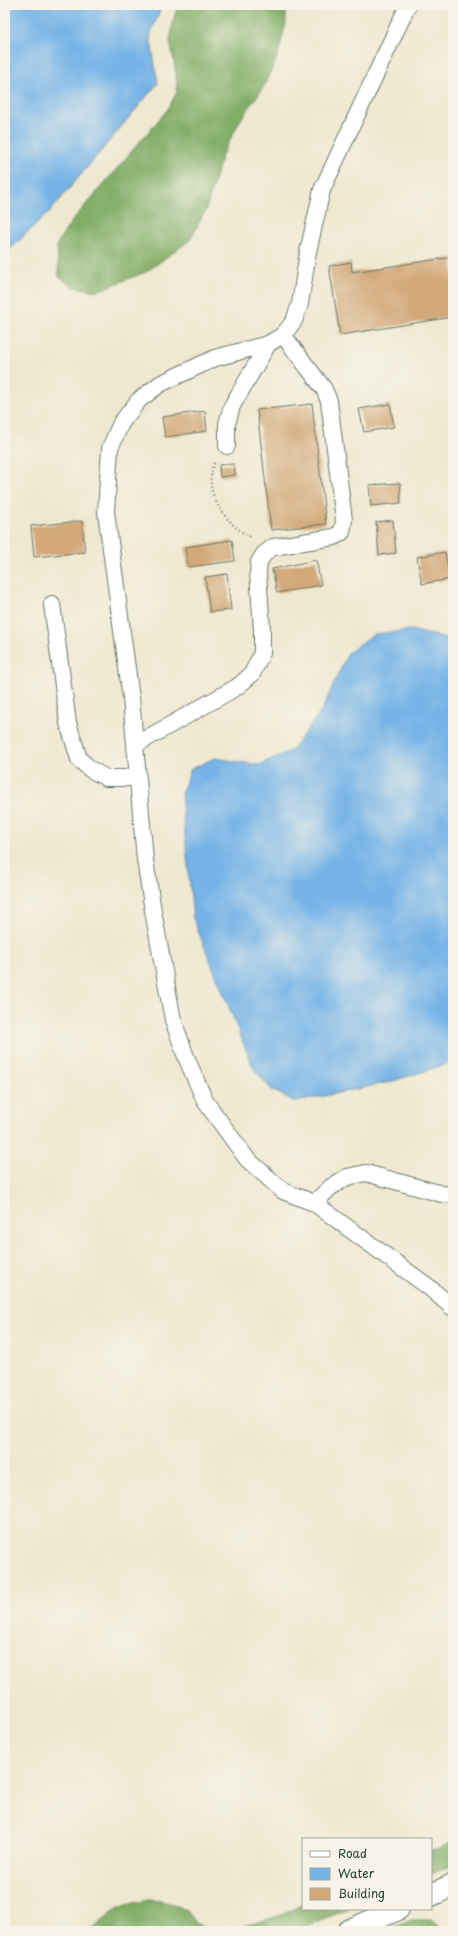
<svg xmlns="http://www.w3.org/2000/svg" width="458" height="1936" font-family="'Playpen Sans',sans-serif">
<rect width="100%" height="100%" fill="#f7f3e8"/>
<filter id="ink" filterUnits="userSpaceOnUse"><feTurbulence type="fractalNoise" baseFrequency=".025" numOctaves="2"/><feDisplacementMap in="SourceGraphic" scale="8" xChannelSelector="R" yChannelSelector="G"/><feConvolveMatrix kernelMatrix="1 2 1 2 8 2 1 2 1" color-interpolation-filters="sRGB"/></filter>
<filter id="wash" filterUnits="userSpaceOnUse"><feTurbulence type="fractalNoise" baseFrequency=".012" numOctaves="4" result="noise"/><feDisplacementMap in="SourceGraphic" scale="16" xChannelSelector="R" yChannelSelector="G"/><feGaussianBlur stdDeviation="0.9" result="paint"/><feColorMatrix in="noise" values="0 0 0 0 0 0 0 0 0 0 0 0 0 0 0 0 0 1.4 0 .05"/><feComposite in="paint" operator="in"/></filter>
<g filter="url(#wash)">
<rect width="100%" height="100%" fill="#efe8d0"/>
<!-- forest -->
<path fill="#81ad66" stroke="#50754d" d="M178 5H286V23L277 58 263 88 241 119 222 155 206 210 189 241 146 272 97 291 73 287 59 277 57 244 71 222 168 109 177 92 176 73 170 41 173 21Z
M453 1841V1865L431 1874V1851L437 1850Z
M148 1900 161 1901 177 1905 188 1912 197 1924 212 1931H89L120 1906Z
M303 1904V1909H349L294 1931H227L282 1915Z
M412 1920H431L445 1931H387Z"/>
<!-- water -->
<path fill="#74b3e7" stroke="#4a788e" d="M5 5H162L150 36 158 83 53 208 5 254Z
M411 630 453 640V1062L390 1082 296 1102 272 1090 254 1069 193 918 181 794 191 769 215 758 259 765 292 750 322 710 348 653 374 634Z"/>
<g id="blocks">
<!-- building -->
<path fill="#d3a979" d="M453 257V317L340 335 329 266 351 262 352 272Z
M312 404 326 524 271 530 257 410Z
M390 404 394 427 364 432 359 409Z
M205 411 207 431 165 437 162 417Z
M234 464 235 475 220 477 219 465Z
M400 483 401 503 371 506 369 485Z
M393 520 396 553 379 555 376 522Z
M82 521 85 552 34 557 31 526Z
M232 540 235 561 188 567 185 547Z
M445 552 450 579 422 584 417 557Z
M316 560 321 585 277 593 272 569Z
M227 574 231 610 210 612 205 577Z"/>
</g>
</g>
<g filter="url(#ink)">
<use href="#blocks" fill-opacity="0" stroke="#68796b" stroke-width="1"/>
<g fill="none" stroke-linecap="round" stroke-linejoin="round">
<!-- service casing -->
<g stroke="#68796b" stroke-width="18">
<path id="service" d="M408 5 322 190 308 252 300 304 294 321 283 335 268 344 215 358 160 384 139 400 121 423 110 448 106 512 131 698 145 860 153 911 173 1020 186 1057 205 1101 247 1159 283 1191 314 1203 430 1288 453 1308
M227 446V424L232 406 268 344
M52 604 68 723 79 759 90 769 106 778H137
M135 745 237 687 252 674 262 653V630L258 573 259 562 264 554 273 547 334 537 342 532 344 520 329 401 324 389 283 335
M314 1203 331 1187 347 1177 366 1173 442 1194 453 1195"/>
</g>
<!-- minor casing -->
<g stroke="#68796b" stroke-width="24">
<path id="minor" d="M431 1895 453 1885
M348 1931 398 1909"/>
</g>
<!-- path -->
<path stroke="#68796b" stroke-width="2.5" stroke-dasharray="1 3" stroke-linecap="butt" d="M214 463C202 492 225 523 250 537"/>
<!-- service -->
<use href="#service" stroke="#fff" stroke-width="16"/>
<!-- minor -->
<use href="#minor" stroke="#fff" stroke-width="22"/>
</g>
</g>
<!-- margin -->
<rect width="458" height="1936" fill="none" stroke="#f7f3e8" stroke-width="20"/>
<!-- legend -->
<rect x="302" y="1838" width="130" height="72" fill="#f7f3e8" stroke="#a1aaa0"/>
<rect x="310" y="1851" width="20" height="6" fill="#ffffff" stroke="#a1aaa0"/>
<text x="338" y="1858" font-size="12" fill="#1f3d34">Road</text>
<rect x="310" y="1868" width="20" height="12" fill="#74b3e7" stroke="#a1aaa0"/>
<text x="338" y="1878" font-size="12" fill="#1f3d34">Water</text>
<rect x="310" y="1888" width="20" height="12" fill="#d3a979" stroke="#a1aaa0"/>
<text x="338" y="1898" font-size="12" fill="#1f3d34">Building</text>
</svg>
